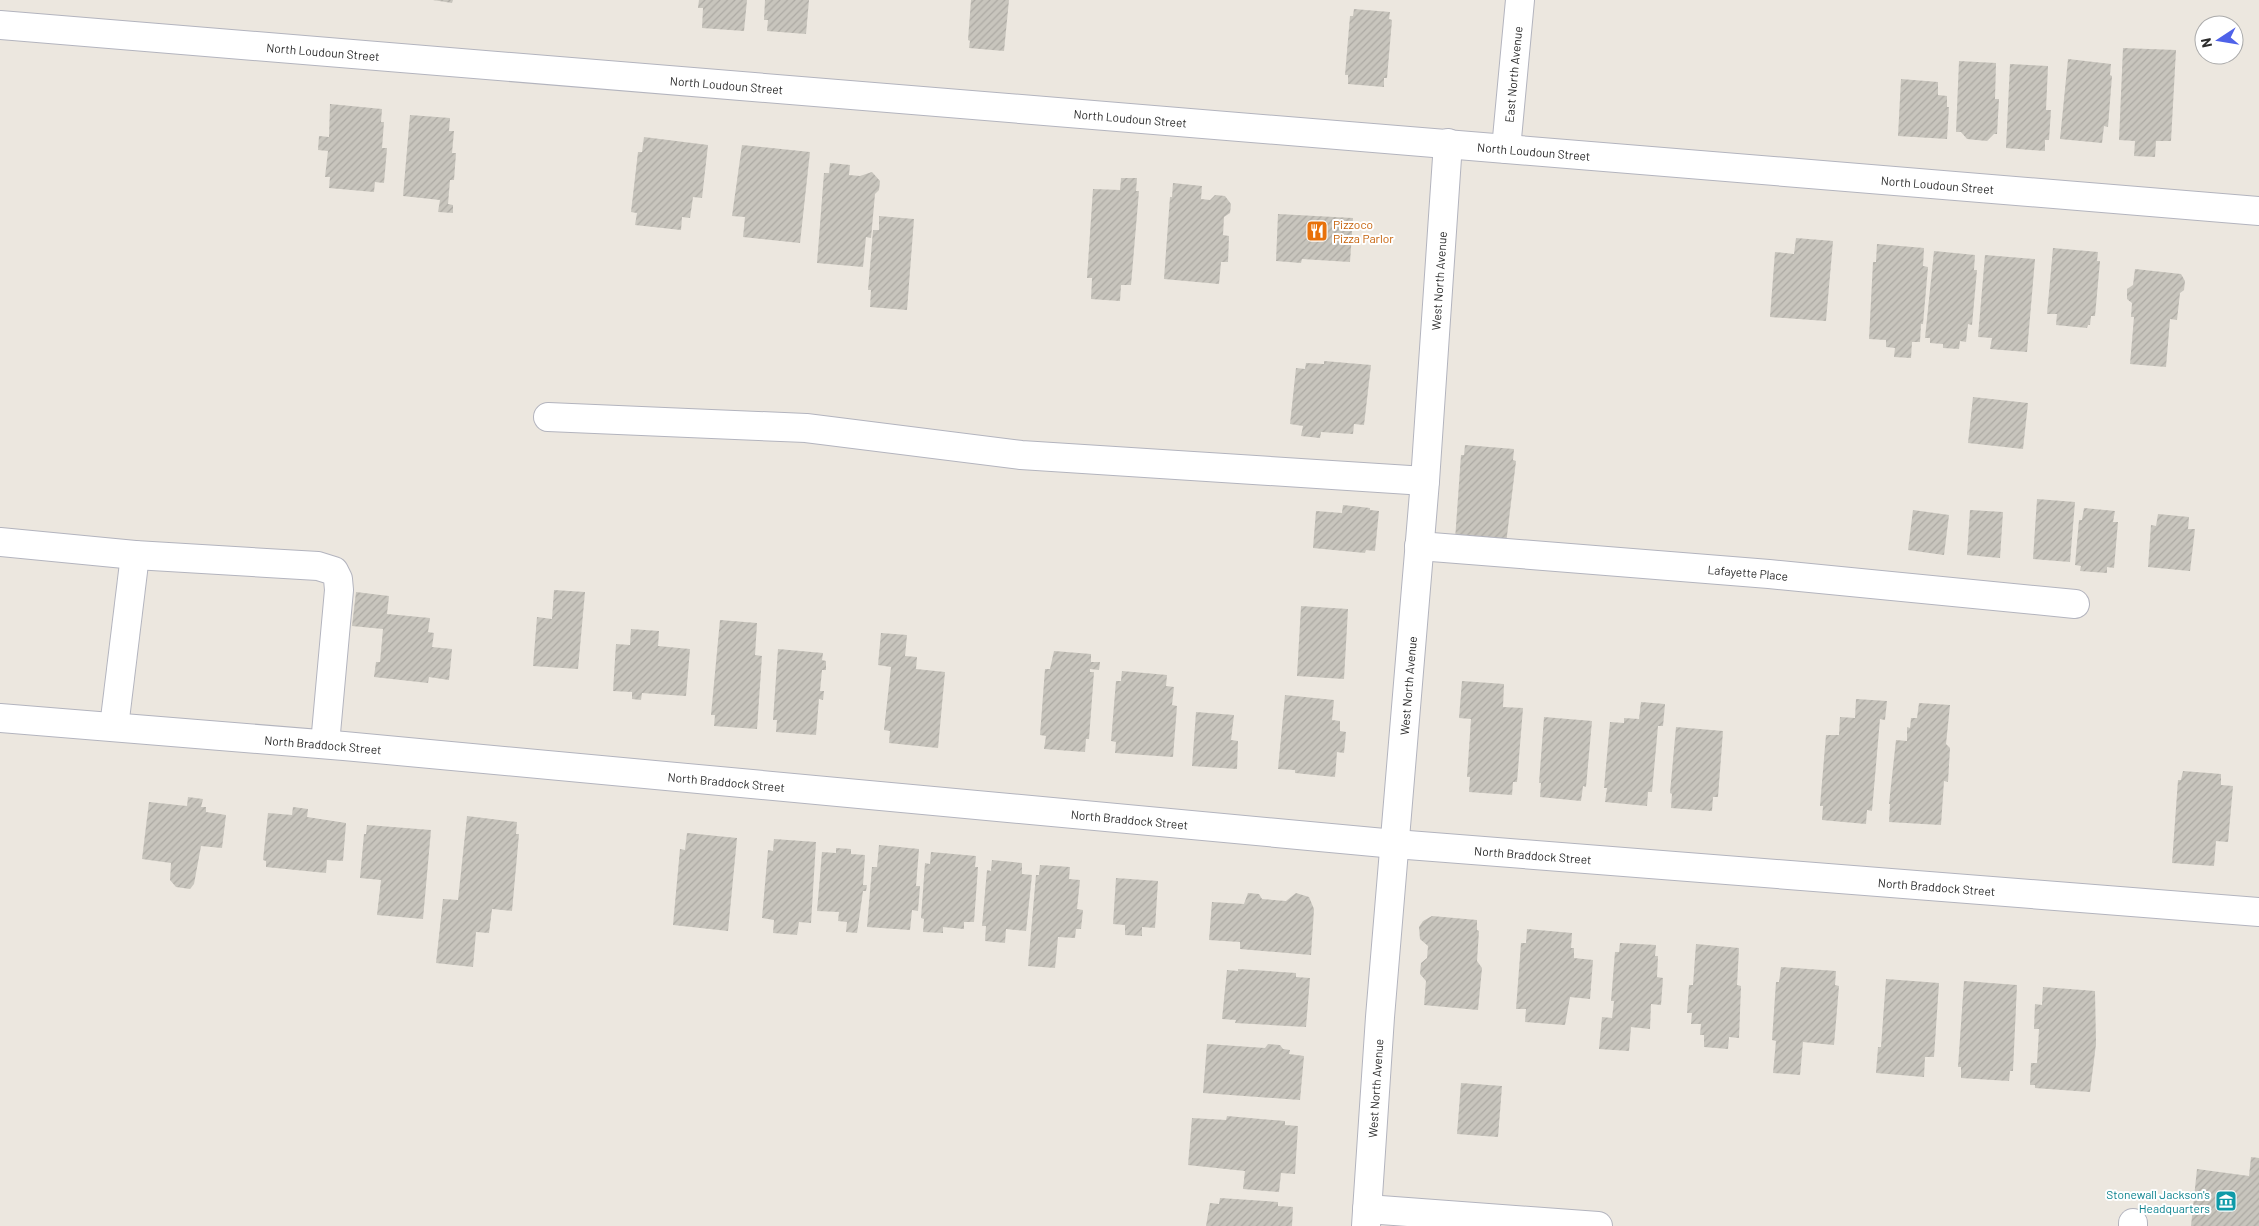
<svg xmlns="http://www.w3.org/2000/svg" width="2259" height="1226" font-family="Barlow,sans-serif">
<defs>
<pattern id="building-hatch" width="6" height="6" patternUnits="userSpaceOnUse" patternTransform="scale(1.25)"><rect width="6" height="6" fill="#c8c5bd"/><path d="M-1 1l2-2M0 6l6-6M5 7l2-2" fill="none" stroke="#aca9a3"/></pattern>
</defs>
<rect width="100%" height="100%" fill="#ece7df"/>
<!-- building -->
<path fill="url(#building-hatch)" d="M433 0H453L452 3Z
M699 0H747L744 31 702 28 703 8H698Z
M765 0H809L806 34 767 31 768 20H764Z
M971 0H1009L1004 51 969 48 970 41 968 40Z
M1354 9 1390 12 1389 19 1392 20 1387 78H1384V87L1348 84V75H1345L1350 16H1353Z
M2123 48 2176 50 2171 141H2156L2155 157 2134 156 2135 141 2119 140Z
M2068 59 2111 64 2110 75 2112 76 2108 127 2104 126 2102 143 2060 139Z
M1959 61 1996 63 1995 99H1999L1997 134H1994L1987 141 1967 139 1961 132H1956Z
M2010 64 2048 66 2046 110H2051L2049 140H2045V151L2006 148Z
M1901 79 1938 82V95L1947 96V107H1949L1947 139 1898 136Z
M330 104 382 109 381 122H384L382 148H387L384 183 375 182 374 192 329 188 330 177H325L328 151 318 150 319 136 329 137Z
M410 115 450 118 449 131H454L452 153H456L454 180H450L448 204 453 205V213L438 212 440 200 403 196Z
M644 137 708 145 702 198 693 197 690 218 682 217 681 230 635 225 637 213 631 212 638 152H642Z
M742 145 810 152 800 243 743 237 745 217 732 216Z
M830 163 850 165 849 175 860 176 872 172 880 181 879 190 875 194 871 238 866 237 863 267 817 263 824 173H829Z
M1121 178H1137L1136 191H1139L1131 285H1121L1120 301 1091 299 1092 278H1087L1093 189 1120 190Z
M1173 183 1202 186 1201 199 1210 200 1215 195 1225 196 1231 204 1230 213 1224 217 1223 235 1229 236 1228 262H1221L1219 284 1164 279 1170 197H1172Z
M1278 214 1353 218 1350 262 1302 259 1301 263 1276 261Z
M879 216 914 219 907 310 870 307 871 290H868L873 230H879Z
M1796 238 1833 241 1826 321 1770 317 1775 252 1794 254Z
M1877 244 1924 248 1923 266 1928 267 1923 324H1921L1920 342H1912L1911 358 1894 357 1895 348 1886 347V340L1869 339 1873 262H1876Z
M2053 248 2098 252 2097 261H2100L2095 316H2091L2090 325H2088L2087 328 2056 325 2057 314H2047Z
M1934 251 1975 255 1974 270H1977L1972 325 1968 324 1966 342 1960 341 1959 349 1943 348V344L1930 343V338H1925Z
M1985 255 2035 259 2027 352 1990 349 1992 338 1978 337Z
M2135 269 2181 274 2185 281 2184 290 2180 293 2177 320 2170 319 2166 367 2130 364 2134 317H2131L2132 303 2127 299V289L2133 285Z
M1324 361 1371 365 1364 425 1354 424 1353 434 1321 432 1320 438 1301 436 1303 426 1290 424 1296 368 1305 369 1306 363 1324 364Z
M1973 397 2028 403 2023 449 1968 443Z
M1465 445 1514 449 1513 460 1516 461 1506 544 1455 540 1461 455H1464Z
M2037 499 2075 502 2070 562 2033 559Z
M1343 505 1370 508V510L1379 511 1375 551 1366 550 1365 553 1313 548 1316 511 1342 513Z
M2084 508 2115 511 2113 522H2118L2114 568 2107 567V573L2080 571 2081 566 2075 565 2079 520H2082Z
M1913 510 1949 515 1944 555 1908 550Z
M1970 510 2003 512 2000 558 1967 555Z
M2158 514 2189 517 2188 529H2195L2190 571 2148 567 2151 525 2156 526Z
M554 590 585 592 578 669 533 666 537 617 552 619Z
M356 592 389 596 387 614 430 618 428 632 434 633 432 647 452 649 449 680 429 677 428 683 374 677 376 662H380L383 629 352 626Z
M1301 606 1348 609 1344 679 1297 676Z
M720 620 757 623 755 655 762 656 757 729 714 726 715 715H711Z
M631 629 659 631 658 646 690 649 686 696 642 693 641 700 632 699V692L613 691 616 644 630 645Z
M881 633 907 635 905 656 917 657 916 669 945 672 938 748 889 743 890 731 884 730 891 667 878 665Z
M778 649 823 653 822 660 826 661V670H822L820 691H824L823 700 819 699 816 735 776 732 777 720H773Z
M1054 651 1091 654V662H1100L1099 670 1090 669V672H1094L1089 739H1086L1085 752 1044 749 1046 736 1040 735 1045 669H1050Z
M1122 671 1167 675 1166 686 1174 687 1172 705 1177 706 1173 757 1115 753 1116 742 1111 741 1116 681H1121Z
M1462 681 1504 684 1503 707 1523 708 1517 782H1513L1512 795 1469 792 1470 777H1467L1471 719 1459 718Z
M1285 695 1334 700 1332 720 1340 721V731L1346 732 1344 753 1337 752 1335 777 1295 773V770L1278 769Z
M1856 699 1887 701 1885 720 1880 719 1872 811 1867 810 1866 824 1822 820 1823 806H1820L1826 735H1839L1840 717 1855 718Z
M1641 702 1665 704 1663 726H1658L1652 792H1648L1647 806 1605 802 1607 788H1604L1610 722 1624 723V718L1639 719Z
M1919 703 1950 705 1946 744 1950 748 1948 782 1944 781 1941 825 1889 822 1890 804H1889L1896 740 1907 741V727L1910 728 1911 718H1917Z
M1196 712 1234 715 1231 740 1238 741 1237 769 1192 766Z
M1544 717 1592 721 1586 787 1583 786 1581 801 1540 797 1541 783H1539Z
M1676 727 1723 731 1718 797H1713L1712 811 1671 808 1672 794 1670 793Z
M2183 771 2221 774V785L2233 786 2228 842 2216 841 2214 866 2172 863 2178 780H2181Z
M188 797 203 799 201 807H206V812L226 815 222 848 201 846 194 884 190 889 176 887 170 880 171 863 142 859 149 802 187 806Z
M293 807 308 809 307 817 346 823 343 861 327 860 326 873 266 867V861L263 860 268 813 292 815Z
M467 816 517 822 516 834H519L512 911 492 909 489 933 476 932 473 967 436 963 443 899 458 900Z
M367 825 431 830 423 919 377 915 381 880 360 878 364 834H366Z
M687 833 737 838 728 931 673 925 680 849 685 850Z
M774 839 816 842 811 923 799 922 797 935 773 933 774 920 762 918 768 850 773 851Z
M879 845 919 849 916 886H920L918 911 912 910 910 930 867 927 872 867H877Z
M836 848 851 849V854L865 855 863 885H867L866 891H863L857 933 846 932 847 922 838 921 839 912 817 911 822 852 836 853Z
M931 852 976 856 975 867H978L974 922H964V929L943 927V933L923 932 924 919 921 918 925 863 930 864Z
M992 860 1022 863V874L1032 875 1026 931 1006 929 1005 943 985 941 986 926H982L987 870 991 871Z
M1040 865 1070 867 1069 879 1080 880 1077 909 1083 910 1081 929H1076L1075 938 1058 937 1055 968 1028 966 1036 875H1039Z
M1116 878 1158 881 1155 928 1142 927V936L1125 935V925L1113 924Z
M1248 893 1259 894 1262 899 1286 901 1296 893 1309 897 1314 909 1311 955 1240 949V942L1209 940 1212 902 1244 904Z
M1432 916 1477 920V930L1479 931 1477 961 1482 968 1478 1010 1424 1005 1426 981 1420 974 1421 963 1427 958 1428 946 1420 939 1419 927 1423 921Z
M1527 929 1572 933 1571 948H1574V958L1593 960 1590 999 1570 997 1565 1025 1525 1022 1526 1009H1516L1521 943H1526Z
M1620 943 1656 945 1655 956H1658L1657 977 1663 978 1661 1005 1651 1004 1650 1029 1631 1027 1629 1051 1599 1049 1602 1017 1612 1018 1614 1001H1611L1615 952H1619Z
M1696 944 1739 948 1737 985 1741 986 1739 1038 1729 1037 1728 1049 1704 1047V1035H1700L1701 1024H1691L1692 1013H1687L1689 985H1693Z
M1781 967 1836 971 1835 985 1839 986 1834 1045 1803 1042 1800 1075 1773 1073 1776 1041 1772 1040 1776 982H1779Z
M1238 969 1296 973V977L1310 978 1306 1027 1235 1023 1236 1020 1222 1019 1227 970 1238 971Z
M1886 979 1939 983 1934 1057H1925L1924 1077 1876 1073 1878 1047H1881Z
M1964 981 2017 985 2013 1071H2010L2009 1081 1961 1078V1067H1958Z
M2043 987 2095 991 2096 1044 2090 1092 2035 1088V1085H2030L2031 1063H2037L2039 1029H2034L2035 1004 2042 1005Z
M1207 1044 1265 1048 1268 1044 1280 1045 1283 1049 1290 1050 1289 1054 1304 1056 1300 1100 1203 1093Z
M1461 1083 1502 1086 1498 1137 1457 1134Z
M1227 1116 1285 1121V1125L1298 1126 1295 1174 1281 1173 1279 1192 1243 1189 1245 1171 1188 1165 1192 1118 1226 1120Z
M2251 1157 2259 1158V1226H2191L2197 1169 2249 1176Z
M1220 1198 1278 1202V1206L1293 1207 1292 1226H1206L1210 1203 1219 1204Z"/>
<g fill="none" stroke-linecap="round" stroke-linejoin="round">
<!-- minor casing -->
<g stroke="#b3b4be" stroke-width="30">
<g id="minor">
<path id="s1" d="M0 25 2259 211"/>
<path id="s2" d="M1506 149 1520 0"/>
<path d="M548 417 806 428 1021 455 1425 481"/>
<path d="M0 542 135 555 318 566 334 571 338 579 339 590 325 744"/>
<path id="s3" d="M1419 546 1769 574 2075 604"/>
<path id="s4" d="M0 718 344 746 1395 844 2259 912"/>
<path d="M114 727 135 555"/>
<path d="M1367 1209 1598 1226"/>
<path id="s5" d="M1366 1226 1380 1017 1425 481 1448 143"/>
<path d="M2133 1226V1223"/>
</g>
</g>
<!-- minor -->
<use href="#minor" stroke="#fff" stroke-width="28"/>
</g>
<!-- icons -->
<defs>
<g id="restaurant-square" transform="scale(1.125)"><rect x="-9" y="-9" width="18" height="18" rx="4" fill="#e8710a" stroke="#fff"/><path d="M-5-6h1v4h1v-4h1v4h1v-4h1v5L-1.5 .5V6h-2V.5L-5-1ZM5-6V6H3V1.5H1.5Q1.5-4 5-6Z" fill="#fff"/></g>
<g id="museum-square" transform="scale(1.125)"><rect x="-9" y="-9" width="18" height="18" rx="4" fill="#0f9aa8" stroke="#fff"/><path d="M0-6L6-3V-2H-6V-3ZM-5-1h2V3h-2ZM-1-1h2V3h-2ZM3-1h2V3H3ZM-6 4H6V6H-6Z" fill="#fff"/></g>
</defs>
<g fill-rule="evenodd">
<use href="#restaurant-square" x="1317" y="231"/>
<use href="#museum-square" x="2226" y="1201"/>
</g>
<g text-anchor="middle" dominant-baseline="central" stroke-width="4" stroke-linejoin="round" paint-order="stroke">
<!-- street labels -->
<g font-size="12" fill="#2c2c2c" stroke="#fff">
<text stroke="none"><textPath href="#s1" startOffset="324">North Loudoun Street</textPath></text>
<text stroke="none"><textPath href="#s2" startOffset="75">East North Avenue</textPath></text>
<text stroke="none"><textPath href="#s1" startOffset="729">North Loudoun Street</textPath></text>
<text stroke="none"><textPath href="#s1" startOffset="1134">North Loudoun Street</textPath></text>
<text stroke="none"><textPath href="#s1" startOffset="1539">North Loudoun Street</textPath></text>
<text stroke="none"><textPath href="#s1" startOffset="1944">North Loudoun Street</textPath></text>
<text stroke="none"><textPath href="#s5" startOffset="948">West North Avenue</textPath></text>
<text stroke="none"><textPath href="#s3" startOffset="330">Lafayette Place</textPath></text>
<text stroke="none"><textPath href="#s5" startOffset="542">West North Avenue</textPath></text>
<text stroke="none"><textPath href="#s4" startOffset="324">North Braddock Street</textPath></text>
<text stroke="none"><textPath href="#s4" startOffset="729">North Braddock Street</textPath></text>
<text stroke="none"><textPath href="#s4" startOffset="1134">North Braddock Street</textPath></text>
<text stroke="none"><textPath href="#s4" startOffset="1539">North Braddock Street</textPath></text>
<text stroke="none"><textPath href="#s4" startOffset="1944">North Braddock Street</textPath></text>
<text stroke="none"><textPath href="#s5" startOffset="138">West North Avenue</textPath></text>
</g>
<!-- food labels -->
<g font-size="12" fill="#c56008" stroke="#fff" text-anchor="start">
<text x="1333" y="224">Pizzoco<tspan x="1333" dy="14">Pizza Parlor</tspan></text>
</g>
<!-- culture labels -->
<g font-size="12" fill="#0d838f" stroke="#fff" text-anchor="end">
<text x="2210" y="1194">Stonewall Jackson's<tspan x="2210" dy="14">Headquarters</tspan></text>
</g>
</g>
<!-- north arrow -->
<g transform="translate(2219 40) rotate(258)"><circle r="24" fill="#ffffff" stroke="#ababab"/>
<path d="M0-4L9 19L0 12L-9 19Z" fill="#4f62e9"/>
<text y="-8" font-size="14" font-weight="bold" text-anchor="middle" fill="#2c2c2c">N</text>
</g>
</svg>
